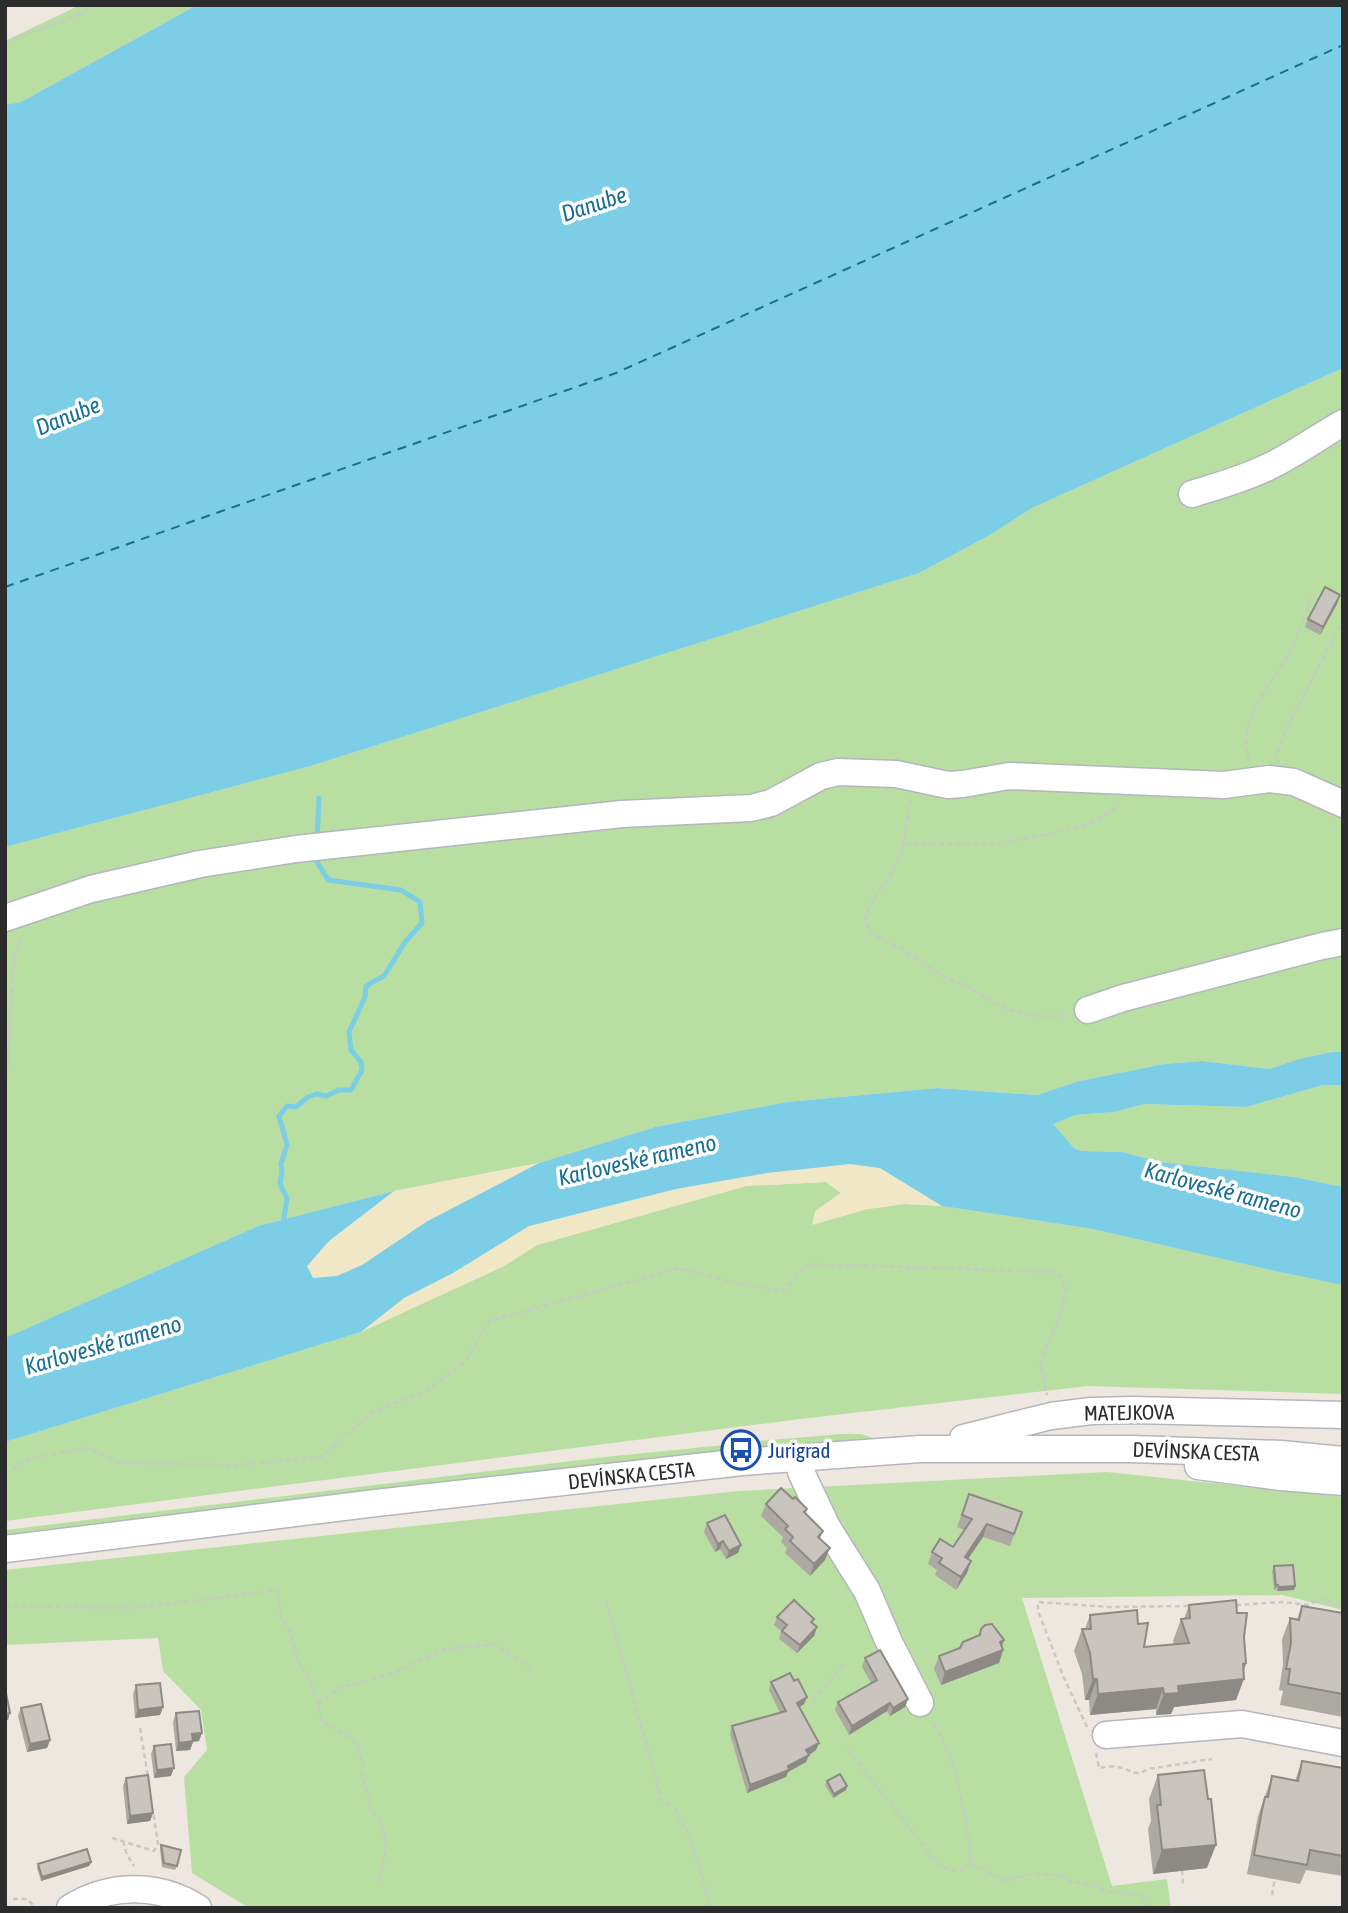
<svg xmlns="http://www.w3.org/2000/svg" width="1348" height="1913" font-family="'Asap Condensed',sans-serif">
<rect width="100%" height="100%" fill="#ede7e0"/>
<!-- green -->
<path fill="#b8dea1" d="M80 5H197L21 102 5 105V41Z
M1343 368V1052H1332L1299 1059 1269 1069 1202 1061 1164 1064 1079 1081 1037 1095 938 1088 787 1102 655 1127 539 1163 394 1191 258 1226 5 1338V847L314 765 919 573 990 535 1032 508Z
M1323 1085H1343V1187L1294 1177 1160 1162 1123 1152 1082 1151 1074 1148 1052 1124 1075 1115 1115 1112 1144 1104 1246 1107Z
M826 1182 841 1193 815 1211 868 1209 904 1204 942 1206 1093 1229 1279 1272 1343 1285V1394L1088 1386 800 1419 5 1521V1442L361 1332 504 1266 537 1245 746 1186Z
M841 1434H861L873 1438 832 1444 749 1450 748 1442Z
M734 1444V1450L408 1487 5 1537V1530L605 1457Z
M1107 1472 1343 1497V1610L1282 1595 1022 1598 1112 1886 1167 1879 1171 1908H249L192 1873 184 1777 207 1750 201 1710 163 1671 158 1638 5 1645V1570L739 1491Z"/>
<!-- sand -->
<path fill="#efe7c6" d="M539 1163 426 1222 362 1265 337 1276 313 1278 307 1266 329 1241 394 1191Z
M850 1163 880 1168 942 1206 904 1204 868 1209 812 1225 815 1211 841 1193 826 1182 746 1186 537 1245 504 1266 361 1332 404 1298 453 1273 529 1226 676 1189 767 1173Z"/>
<!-- water -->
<path fill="#7ccde6" d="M197 5H1343V368L1032 508 990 535 919 573 314 765 5 847V105L21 102Z
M1332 1052H1343V1085H1323L1246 1107 1144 1104 1115 1112 1075 1115 1053 1124 1074 1148 1082 1151 1123 1152 1160 1162 1294 1177 1343 1187V1285L1279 1272 1093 1229 942 1206 880 1168 850 1164 767 1173 676 1189 529 1226 453 1273 404 1298 361 1332 5 1442V1338L258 1226 394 1191 329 1241 307 1266 313 1278 337 1276 362 1265 426 1222 539 1163 655 1127 787 1102 938 1088 1037 1095 1079 1081 1164 1064 1202 1061 1269 1069 1299 1059Z"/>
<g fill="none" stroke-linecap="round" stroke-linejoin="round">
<!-- stream -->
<path stroke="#7ccde6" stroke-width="5" d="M317 840 319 798
M283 1225 287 1198 280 1184 282 1171 281 1164 287 1145 279 1116 287 1106 296 1107 308 1097 317 1094 326 1096 339 1090H351L362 1070 361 1062 351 1050 349 1032 365 997 366 987 371 983 384 976 405 942 422 923 420 902 401 890 328 880 316 860V854"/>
<!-- ferry -->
<path stroke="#196e94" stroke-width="2" stroke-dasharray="9 7" stroke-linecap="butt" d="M5 587 616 373 1343 45"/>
<!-- minor casing -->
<g stroke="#b3b6be" stroke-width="29">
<path id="minor" d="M1192 494C1218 486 1244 479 1268 467 1294 455 1318 437 1343 423
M5 918 91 889 200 864 296 849 622 814 751 808 771 803 821 776 838 772 896 774 948 785 963 784 1009 776 1224 785 1269 779 1294 782 1343 804
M1088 1010 1123 998 1322 946 1343 942
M963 1438 1051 1416 1091 1411 1133 1410 1343 1415
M800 1458 801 1472 827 1527 867 1591 889 1642 920 1703
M1198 1466 1281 1477 1343 1482
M5 1549 376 1503 742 1462 920 1449H1132L1281 1454 1343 1460
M1106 1735 1242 1724 1343 1743
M70 1908C110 1883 159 1883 198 1908"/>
</g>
<!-- path -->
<path stroke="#c8c8c8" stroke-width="2.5" stroke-dasharray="5 3.5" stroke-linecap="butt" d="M5 43 73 17 96 5
M1275 760 1285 732 1343 619
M1249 761C1236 721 1269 689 1287 656 1298 637 1304 615 1313 595
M911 799 902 851 892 873 875 897 865 915 869 932 900 948 944 977 963 984 1007 1009 1030 1015 1052 1017 1068 1015
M905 844H996L1034 837 1093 823 1121 804
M5 1076 7 1075 14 954 24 935
M5 1474 31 1458 89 1448 120 1463 238 1465 321 1457 374 1411 425 1392 465 1362 489 1321 680 1268 732 1282 783 1291 808 1264 1057 1272 1067 1288 1057 1322 1040 1361 1047 1395
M606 1601 662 1800 675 1809 690 1837 711 1908
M1236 1605 1283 1602 1309 1605 1319 1599 1335 1603 1343 1609
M5 1606 134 1608 278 1590 281 1616 290 1632 299 1663 310 1680 318 1704 321 1720 353 1739 363 1763 362 1775 372 1812 379 1819 383 1830 386 1845 384 1860 379 1881
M813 1701 846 1662
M318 1704 342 1687 389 1675 445 1649 495 1644 530 1668
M1087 1727 1064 1678 1038 1611V1602L1109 1607 1190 1606
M140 1728 148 1777
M847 1749 939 1865C954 1873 970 1876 971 1854 963 1808 958 1762 932 1721
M1096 1753 1099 1768C1105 1767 1112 1766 1118 1767 1132 1769 1133 1778 1148 1769L1212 1759
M112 1838 154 1851 158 1844 153 1811
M123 1841 127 1855 134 1866
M972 1864 1007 1881 1032 1874 1062 1875 1069 1881 1099 1886 1105 1891 1142 1895 1146 1908
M1182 1870 1183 1884
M1272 1895 1275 1877
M13 1899H27L36 1908"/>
<!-- minor -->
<use href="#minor" stroke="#fff" stroke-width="26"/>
</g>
<!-- wall -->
<path fill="#ada9a3" d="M1337 604 1320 635 1305 627 1308 619Z
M969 1494 1022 1512 1010 1546 983 1537 968 1559 967 1573 956 1590 935 1575 937 1570 928 1564 932 1552 953 1547 965 1530 957 1527Z
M793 1499 807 1509 806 1513 823 1531 820 1539 825 1560 810 1576 785 1553 787 1548 781 1542 783 1537 761 1516 766 1504Z
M707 1523 741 1545 738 1553 726 1559 720 1549 715 1552 704 1532Z
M1274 1566 1295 1586 1294 1590 1277 1591V1589L1274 1590 1272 1571Z
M1189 1605 1237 1613 1244 1637 1246 1663 1236 1700 1174 1707 1171 1714 1156 1715V1709L1090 1715 1089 1700H1085L1082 1674 1074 1651 1082 1629H1085L1090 1615 1138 1624 1144 1647 1174 1644 1173 1641 1181 1619H1184Z
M1302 1606 1343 1613V1717L1280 1705 1283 1691 1279 1690 1283 1664 1282 1639 1290 1618 1297 1619Z
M777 1617 813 1623 817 1627 814 1636 797 1653 779 1639 781 1631 774 1625Z
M981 1629 1004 1640 1002 1646 1003 1650 999 1663 941 1685 934 1669 939 1656 960 1648 978 1636Z
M865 1658 908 1699 905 1707 890 1716 887 1711 849 1735 835 1710 838 1702 871 1683 862 1667Z
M771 1682 804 1704 799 1707 816 1750 809 1755 806 1762 788 1772 786 1777 747 1793 730 1734 732 1726 780 1713 769 1690Z
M136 1685 163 1707 160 1715 135 1718 133 1694Z
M21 1708 50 1740 47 1748 27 1752 18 1716Z
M176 1713 199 1741 193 1742 190 1750 176 1751 173 1722Z
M154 1746 171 1776 154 1778 151 1754Z
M1302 1761 1343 1768V1876L1306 1870 1300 1884 1247 1874 1258 1816 1272 1776 1295 1781Z
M1158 1775 1208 1799 1207 1868 1153 1874 1148 1829 1151 1821 1149 1799Z
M126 1778 153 1813 150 1821 127 1824 123 1786Z
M827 1781 847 1786 846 1790 833 1798 825 1785Z
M161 1845 177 1866 175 1870 162 1867 160 1849Z
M91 1862 89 1866 41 1881 37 1868 38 1864Z"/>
<!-- shaded-wall -->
<path fill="#8d8a85" d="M1340 595 1337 604 1320 635 1323 627Z
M987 1524 983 1537 961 1569 965 1557Z
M723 1541 720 1549 715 1552 718 1544Z
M741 1545 738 1553 726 1559 729 1551Z
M830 1548 825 1560 810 1576 814 1564Z
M971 1561 967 1573 956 1590 961 1577Z
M1295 1586 1294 1590 1277 1591 1279 1587Z
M817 1627 814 1636 797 1653 800 1645Z
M1004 1640 1000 1652 1003 1650 999 1663 941 1685 945 1672Z
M1246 1663 1241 1679H1244L1236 1700 1174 1707 1171 1714 1156 1715 1164 1694 1178 1686Z
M1093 1679H1097L1089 1700H1085Z
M1163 1688 1156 1709 1090 1715 1098 1694Z
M807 1697 804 1704 794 1711 797 1703Z
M908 1699 905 1707 890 1716 893 1708Z
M890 1703 887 1711 849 1735 852 1726Z
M163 1707 160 1715 135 1718 138 1710Z
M10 1713 8 1720 5 1721V1714Z
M202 1733 199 1741 193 1742 190 1750 176 1751 179 1743 192 1734Z
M50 1740 47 1748 27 1752 30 1744Z
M819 1743 816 1750 809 1755 806 1762 788 1772 786 1777 747 1793 750 1785 788 1766 806 1750Z
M174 1768 171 1776 154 1778 157 1770Z
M847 1786 846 1790 833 1798 834 1794Z
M153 1813 150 1821 127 1824 130 1816Z
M1216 1845 1207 1868 1153 1874 1162 1850Z
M91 1862 89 1866 41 1881 42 1877Z"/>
<!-- building -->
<path fill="#c9c5be" stroke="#8d8a85" stroke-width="2" d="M1325 587 1340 595 1323 627 1308 619Z
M781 1488 793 1499 795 1497 807 1509 804 1512 823 1531 818 1537 830 1548 814 1564 790 1541 793 1537 785 1529 788 1526 766 1504Z
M969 1494 1022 1512 1014 1534 987 1524 965 1557 971 1561 961 1577 939 1563 942 1558 932 1552 940 1539 953 1547 972 1519 962 1515Z
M725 1515 741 1545 729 1551 723 1541 718 1544 707 1523Z
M1293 1565 1295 1586 1279 1587 1278 1585 1276 1586 1274 1566Z
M794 1600 814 1619 811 1622 817 1627 800 1645 782 1631 787 1625 777 1617Z
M1236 1600 1237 1613H1247L1244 1637 1246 1663 1243 1664 1244 1679 1178 1686 1179 1693 1164 1694 1163 1688 1098 1694 1097 1679H1093L1090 1653 1082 1629H1091L1090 1615 1137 1610 1138 1624 1148 1623 1144 1647 1189 1643 1181 1619 1190 1618 1189 1605Z
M1302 1606 1343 1613V1694L1288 1684 1290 1669H1286L1291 1643 1290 1618 1299 1620Z
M992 1624 1004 1640 1000 1642 1003 1650 945 1672 939 1656 960 1648 963 1642 980 1635 981 1629 985 1625Z
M880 1650 908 1699 893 1708 890 1703 852 1726 838 1702 877 1680 865 1658Z
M790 1673 794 1681 798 1679 807 1697 797 1703 819 1743 806 1750 809 1755 788 1766 789 1770 750 1785 732 1726 786 1711 771 1682Z
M160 1683 163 1707 138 1710 136 1685Z
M5 1688 10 1713 5 1714Z
M41 1704 50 1740 30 1744 21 1708Z
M199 1711 202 1733 192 1734 193 1741 179 1743 176 1713Z
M171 1744 174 1768 157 1770 154 1746Z
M1302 1761 1343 1768V1856L1310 1850 1307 1865 1254 1855 1262 1810 1265 1797H1268L1272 1776 1298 1781Z
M1204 1770 1208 1799H1211L1216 1845 1162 1850 1157 1805H1161L1158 1775Z
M840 1774 847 1786 834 1794 827 1781Z
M148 1775 153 1813 130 1816 126 1778Z
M161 1845 181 1850 177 1866 164 1863Z
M87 1849 91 1862 42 1877 38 1864Z"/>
<!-- icons -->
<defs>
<g id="bus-ring" transform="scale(2.0125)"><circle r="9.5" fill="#fff" stroke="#1a4fb4" stroke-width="1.5"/><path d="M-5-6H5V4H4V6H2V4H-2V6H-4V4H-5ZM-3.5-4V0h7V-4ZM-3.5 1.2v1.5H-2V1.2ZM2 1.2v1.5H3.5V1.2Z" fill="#1a4fb4"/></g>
</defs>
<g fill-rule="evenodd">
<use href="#bus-ring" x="741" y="1450"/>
</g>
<g text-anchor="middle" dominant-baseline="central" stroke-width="7" stroke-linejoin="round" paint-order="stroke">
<!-- street labels -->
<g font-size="21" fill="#2c2c2c" stroke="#fff">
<text transform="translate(1129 1412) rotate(-1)">MATEJKOVA</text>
<text transform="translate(1196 1451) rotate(2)">DEVÍNSKA CESTA</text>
<text transform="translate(631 1475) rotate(-6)">DEVÍNSKA CESTA</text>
</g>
<!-- transit labels -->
<g font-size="21" fill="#164399" stroke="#fff" text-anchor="start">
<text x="768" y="1450">Jurigrad</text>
</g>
<!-- water labels -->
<g font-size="23" font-style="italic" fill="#196e94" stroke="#fff">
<text transform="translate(594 204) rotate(-18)">Danube</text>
<text transform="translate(68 416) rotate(-22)">Danube</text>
<text transform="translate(637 1160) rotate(-13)">Karloveské rameno</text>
<text transform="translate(1223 1190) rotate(15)">Karloveské rameno</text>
<text transform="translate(103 1345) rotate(-16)">Karloveské rameno</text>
</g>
</g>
<!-- border -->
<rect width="1348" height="1913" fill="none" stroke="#2c2c2c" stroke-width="14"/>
</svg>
